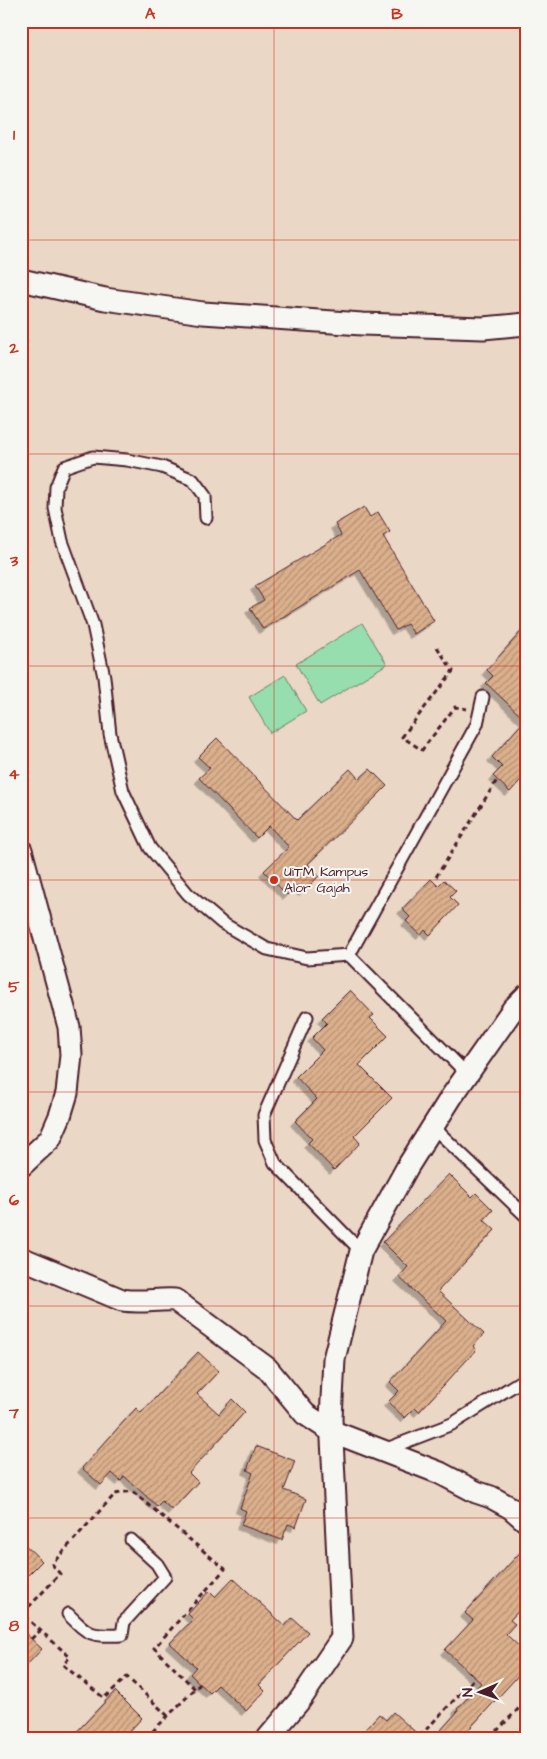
<svg xmlns="http://www.w3.org/2000/svg" width="547" height="1759" font-family="'Architects Daughter',sans-serif">
<defs>
<pattern id="building-hatch" width="6" height="6" patternUnits="userSpaceOnUse" patternTransform="scale(1.25)"><rect width="6" height="6" fill="#dbb08c"/><path d="M-1 1l2-2M0 6l6-6M5 7l2-2" fill="none" stroke="#b48f73"/></pattern>
<filter id="shadow"><feDropShadow dx="-4.5" dy="4.5" stdDeviation="0" flood-color="#0004"/></filter>
</defs>
<rect width="100%" height="100%" fill="#f1e8de"/>
<filter id="ink" filterUnits="userSpaceOnUse"><feTurbulence type="fractalNoise" baseFrequency=".02" numOctaves="2"/><feDisplacementMap in="SourceGraphic" scale="10" xChannelSelector="R" yChannelSelector="G"/><feConvolveMatrix kernelMatrix="1 2 1 2 8 2 1 2 1" color-interpolation-filters="sRGB"/></filter>
<g filter="url(#ink)">
<!-- built -->
<path fill="#ead7c5" d="M21 21H526V1738H21Z"/>
<!-- green -->
<path fill="#96dead" stroke="#707e6c" d="M362 623 387 664 320 705 296 664Z
M285 675 306 711 270 733 249 697Z"/>
<!-- building -->
<path fill="url(#building-hatch)" stroke="#4a1f2b" filter="url(#shadow)" d="M364 507 370 517 378 512 390 532 383 536 434 621 414 634 407 624 396 630 360 570 263 629 250 608 264 600 255 586 341 535 335 524Z
M526 626V774L510 792 493 776 502 767 492 757 525 720 486 683 493 676 487 670Z
M217 738 297 820 350 769 359 779 370 769 387 786 308 864 319 876 303 892 297 885 287 895 264 871 289 847 269 826 257 838 199 778 210 768 198 757Z
M431 879 438 886 444 880 456 891 450 897 458 905 430 935 425 930 421 935 406 921 410 917 402 909Z
M350 990 374 1015 370 1018 388 1036 359 1065 392 1098 354 1136 360 1143 334 1170 308 1143 312 1139 295 1121 317 1099 296 1077 323 1050 312 1038 327 1023 322 1018Z
M449 1174 472 1197 476 1193 493 1210 484 1220 495 1230 438 1291 484 1334 473 1346 476 1350 419 1412 415 1408 405 1418 388 1402 399 1391 390 1382 446 1321 399 1277 408 1267 383 1242Z
M198 1352 219 1371 197 1394 219 1414 232 1399 245 1412 189 1473 198 1482 172 1510 162 1501 157 1506 124 1476 121 1481 112 1473 101 1485 82 1468 136 1408 141 1413Z
M256 1446 295 1461 284 1490 306 1499 296 1527 288 1524 282 1540 241 1525 246 1511 240 1508 253 1473 247 1470Z
M21 1541 42 1561 21 1582Z
M526 1546V1603L510 1620 515 1624 506 1634 526 1653V1667L461 1738H434L458 1711 457 1709 481 1683 445 1650 473 1620 465 1613Z
M233 1578 285 1626 292 1618 308 1632 259 1685 265 1691 246 1711 218 1685 210 1693 190 1674 196 1667 170 1643 193 1619 188 1614 209 1591 215 1597Z
M21 1629 42 1649 21 1671Z
M115 1691 142 1718 123 1738H71Z
M393 1712 422 1738H358L379 1714 386 1720Z"/>
<g fill="none" stroke-linecap="round" stroke-linejoin="round">
<!-- lane casing -->
<g stroke="#4a1f2b" stroke-width="15">
<path id="lane" d="M206 518 205 496 193 480 162 467 127 460 93 457 64 467 56 487 55 508 62 541 93 625 104 677 110 734 123 791 150 848 188 894 222 923 267 949 307 958 349 955
M349 955 477 724 483 697
M349 955 467 1074
M307 1017 264 1115 265 1140 275 1163 361 1251
M433 1127 526 1216
M384 1450 452 1424 521 1381 526 1376
M68 1614C90 1636 90 1636 122 1635L124 1622 165 1577 157 1564 131 1540"/>
</g>
<!-- street casing -->
<g stroke="#4a1f2b" stroke-width="25">
<path id="street" d="M21 280 105 299 203 313 362 324 483 328 526 324
M21 850 69 1027 71 1055 67 1093 60 1116 50 1139 21 1166
M21 1258 122 1300C140 1303 157 1299 175 1300L267 1368 305 1414 331 1431 440 1473 476 1492 491 1497 511 1508 526 1521
M268 1738 300 1700 342 1638 331 1419 334 1359 361 1251 408 1166 452 1096 513 1009 526 996"/>
</g>
<!-- path -->
<path stroke="#4a1f2b" stroke-width="3" stroke-dasharray="5 4" stroke-linecap="butt" d="M437 647 453 671 402 737 422 750 455 707 467 709
M436 877 497 780
M31 1639 41 1630
M168 1716 127 1677 104 1698 63 1665 70 1657 22 1614 60 1574 52 1564 115 1494 132 1491 225 1569 154 1648 195 1689
M420 1736 475 1678
M146 1738 200 1684
M490 1738 526 1701"/>
<!-- lane -->
<use href="#lane" stroke="#f6f6f2" stroke-width="11"/>
<!-- street -->
<use href="#street" stroke="#f6f6f2" stroke-width="21"/>
</g>
</g>
<!-- grid -->
<path fill="none" stroke="#c8321e" stroke-width="1" stroke-opacity="0.55" d="M274 21V1738M21 240H526M21 454H526M21 666H526M21 880H526M21 1092H526M21 1306H526M21 1518H526"/>
<!-- markers -->
<circle fill="#c8321e" stroke="#f6f6f2" stroke-width="2" cx="274" cy="880" r="5"/>
<g text-anchor="middle" dominant-baseline="central" stroke-width="4" stroke-linejoin="round" paint-order="stroke">
<!-- poi labels -->
<g font-size="14" fill="#4a1f2b" stroke="#f6f6f2" text-anchor="start">
<text x="284" y="872">UiTM Kampus<tspan x="284" dy="16">Alor Gajah</tspan></text>
</g>
</g>
<!-- margin -->
<rect width="547" height="1759" fill="none" stroke="#f6f6f2" stroke-width="55"/>
<!-- north arrow -->
<g transform="translate(480 1692) rotate(268)" stroke="#f6f6f2" stroke-width="4" paint-order="stroke">
<path d="M0-4L9 19L0 12L-9 19Z" fill="#4a1f2b"/>
<text y="-8" font-size="14" font-weight="bold" text-anchor="middle" fill="#4a1f2b">N</text>
</g>
<rect x="28" y="28" width="492" height="1704" fill="none" stroke="#c8321e" stroke-width="2"/>
<g font-size="16" text-anchor="middle" font-weight="bold" fill="#c8321e">
<text x="150" y="19">A</text>
<text x="397" y="19">B</text>
<text x="14" y="140">1</text>
<text x="14" y="353">2</text>
<text x="14" y="566">3</text>
<text x="14" y="779">4</text>
<text x="14" y="992">5</text>
<text x="14" y="1205">6</text>
<text x="14" y="1418">7</text>
<text x="14" y="1631">8</text>
</g>
</svg>
